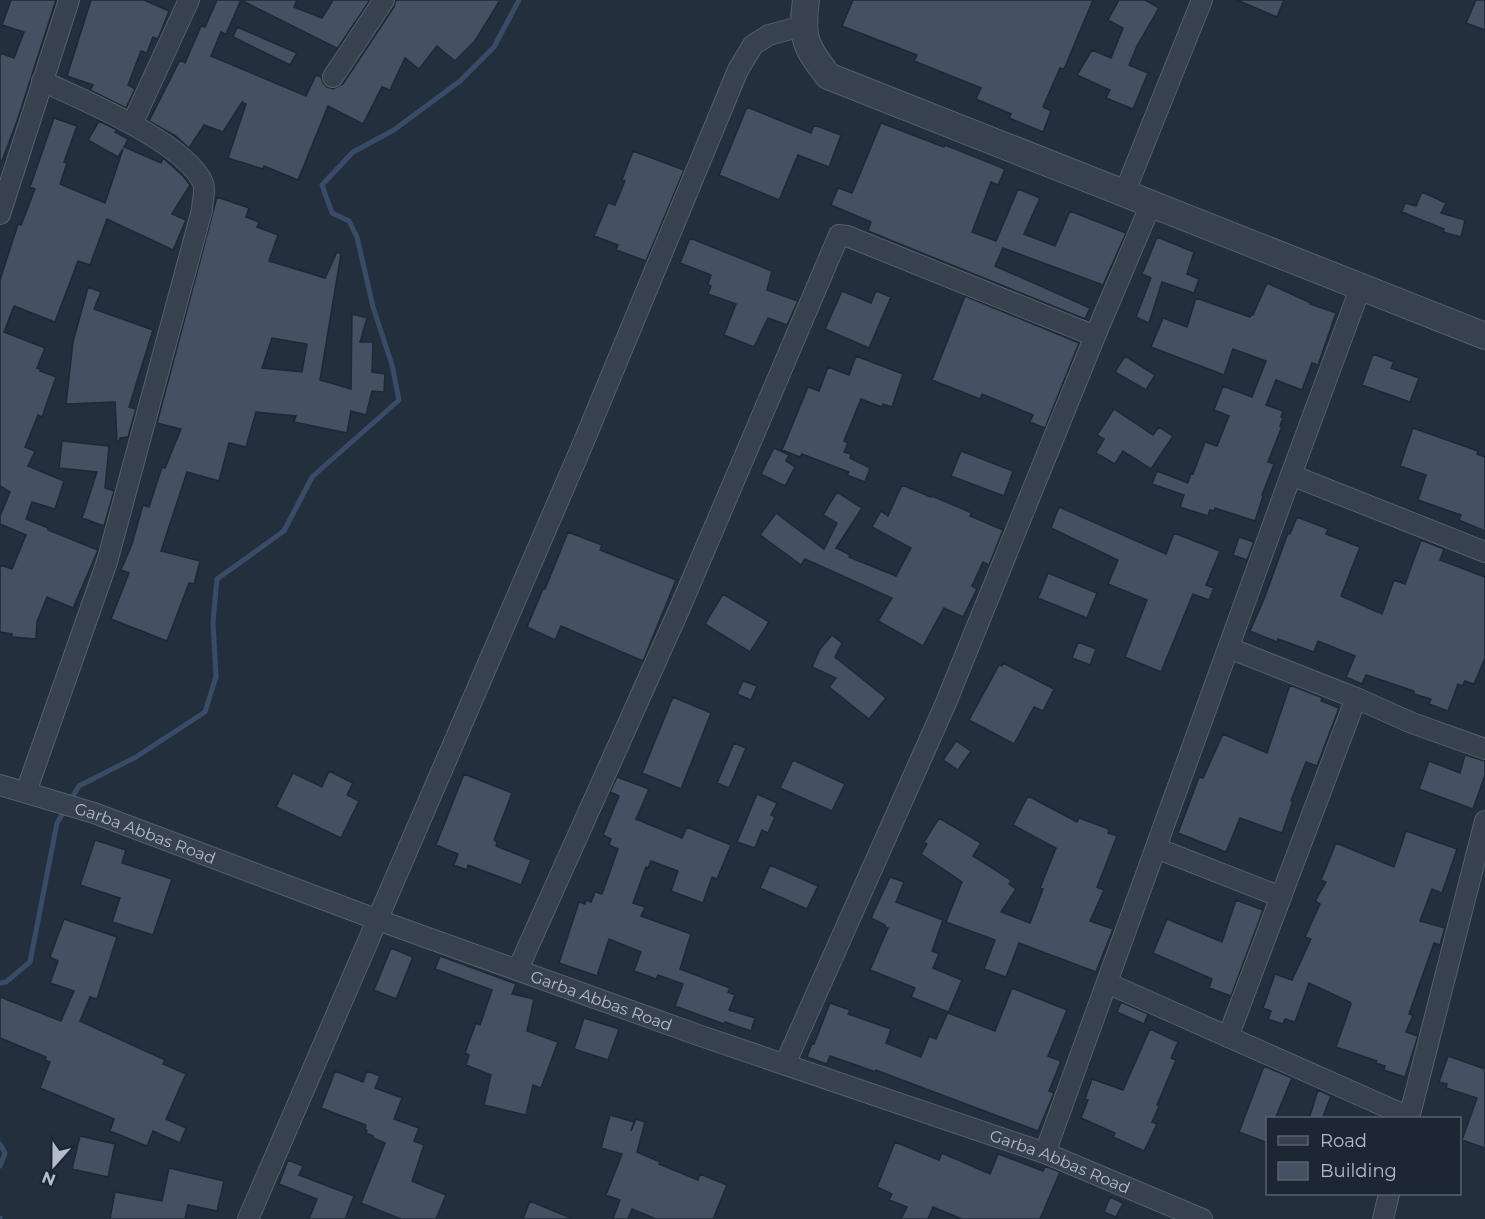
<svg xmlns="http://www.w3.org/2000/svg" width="1485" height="1219" font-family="Montserrat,sans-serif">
<rect width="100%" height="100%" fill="#242f3e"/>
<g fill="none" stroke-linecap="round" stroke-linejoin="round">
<!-- stream -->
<path stroke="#394c67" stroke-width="5" d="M0 983 6 982 30 962 57 823 79 786 136 757 205 712 216 677 213 622 217 579 284 531 312 477 399 400 392 365 373 307 357 237 349 221 332 213 322 185 353 152 394 130 460 81 494 47 519 0
M0 1144 5 1153 0 1166
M0 1218V1219"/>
</g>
<!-- building -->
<path fill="#455162" stroke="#1f2835" stroke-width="1.5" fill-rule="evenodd" d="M11 0H56L18 118 2 161 0 160V53L14 58 24 32 2 25Z
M91 0H144L169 11 158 39 153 37 147 53 141 51 128 85 135 89 126 108 90 90 93 85 67 76Z
M217 0H297L294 7 322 18 333 0H370L335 52 337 48 241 0 226 34 221 32 211 56 306 96 316 75 321 77 323 83 327 87 333 89 343 84 394 7 396 0H500L475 41 455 61 437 46 419 69 405 58 390 90 382 87 363 124 328 106 298 180 264 166 263 169 228 158 246 104 242 102 223 132 204 125 189 148 176 136 149 121 180 60 185 63 201 26 205 27Z
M853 0H1093L1064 69 1060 68 1043 107 1051 111 1043 132 1009 118 1011 114 976 99 981 88 914 61 917 55 842 26Z
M1119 0H1145L1159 8 1137 46 1129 65 1148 73 1133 109 1106 98 1110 90 1077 75 1092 50 1111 58 1123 28 1108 20Z
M1237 0H1284L1277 17Z
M1476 0H1485V30L1466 23Z
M237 27 297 53 290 65 233 37Z
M747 107 811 133 814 125 841 135 829 167 798 155 779 200 719 175Z
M54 118 77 126 64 162 67 163 60 184 105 203 123 149 118 157 88 140 99 121 117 130 115 132 128 139 124 147 161 163 163 158 183 176 190 185 172 214 186 220 173 250 107 219 90 265 78 261 55 322 14 306 4 332 45 348 37 368 40 369V371L56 377 42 417 38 415 25 447 35 451 28 466 64 481 55 509 32 502 26 519 48 528V530L98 550 73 608 47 597 37 622 36 639 12 637V634L0 632V565L12 569 26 535 0 524V516L10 492 0 486V280L18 224 21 225 35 189 30 187Z
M881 123 944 147 945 145 1005 169 998 185 991 182 972 232 996 241 1018 189 1040 198 1024 234 1055 246 1070 211 1126 233 1103 285 1003 248 995 266 1090 308 1085 319 868 231 871 222 831 205 838 188 852 193Z
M633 151 684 170 646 261 616 250 618 245 594 236 608 203 615 205 625 181 622 180Z
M1422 192 1446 203 1441 213 1465 220 1461 237 1443 232 1444 229 1402 212 1405 203 1416 206Z
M217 197 249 208 246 217 259 222 257 227 278 235 269 261 325 278 337 252 341 254 320 380 351 389 352 314 367 318 360 342H373L372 372 385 374 384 392 372 391 366 415 351 411 347 433 294 422 296 416 256 412 246 447 229 443 219 481 187 472 161 551 200 561 194 584 189 583 167 641 111 619 129 573 121 570 132 544 143 505 149 507 162 467 165 468 181 429 157 423ZM272 338 307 344 302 372 262 368Z
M1157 237 1194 252 1187 274 1199 279 1194 293 1162 282 1149 323 1136 317 1151 278 1142 274Z
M690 238 772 271 767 290 798 301 787 325 768 318 754 347 724 335 736 304 708 294 711 286 708 284 711 275 680 263Z
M1267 283 1311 303 1310 304 1336 313 1318 365 1312 363 1302 390 1276 380 1266 405 1283 411 1281 417 1283 418 1280 426H1282L1268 462 1274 464 1262 495 1263 496 1255 521 1215 508 1214 511 1210 510 1208 516 1180 507 1184 495 1152 484 1157 471 1188 483 1191 473 1193 474 1205 442 1217 446 1229 416 1214 410 1223 386 1252 397 1266 361 1233 349 1224 375 1151 347 1163 318 1187 327 1196 298 1250 317 1251 315H1253Z
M88 287 101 292 94 309 153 330 129 407 136 409 128 437 120 438 119 442 117 441 115 402 66 404 73 342Z
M842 291 871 303 876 291 891 297 869 348 825 329Z
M965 296 1079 343 1045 428 1030 422 1033 415 982 394 980 399 932 380Z
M1373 354 1394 362 1391 368 1419 378 1410 402 1362 385Z
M856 356 903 374 892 407 883 404 882 407 861 399 844 441 848 443 844 452 851 454 850 458 870 468 865 482 847 475 849 472 802 454 800 457 782 450 808 387 819 391 828 367 849 375Z
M1125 356 1155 375 1146 390 1115 372Z
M1114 409 1153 435 1159 427 1173 436 1151 469 1123 451 1115 464 1096 453 1104 439 1097 435Z
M1413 428 1478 451 1477 454 1485 457V531L1459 520 1461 515 1418 500 1426 475 1400 466Z
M62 441 109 446 105 488 114 491 104 526 82 518 97 472 59 468Z
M774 448 789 455 786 461 795 467 785 486 761 474Z
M961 451 1013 471 1004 496 951 476Z
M902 485 931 497 932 496 972 513 970 516 1003 530 989 565 983 562 972 586 977 589 963 617 944 608 923 646 878 621 892 598 805 559 801 565 760 535 776 513 824 549 837 523 823 515 837 492 862 508 836 548 850 555 849 557 896 576 911 548 872 527 881 511 888 516Z
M1059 507 1166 554 1174 533 1220 551 1206 585 1214 588 1209 600 1193 594 1161 672 1125 657 1147 600 1108 584 1118 560 1051 528Z
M1297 517 1328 529 1326 534 1360 547 1341 596 1382 614 1394 580 1405 584 1421 540 1444 549 1440 560 1485 577V658L1474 684 1465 681 1462 686 1458 684 1448 711 1429 704 1431 699 1414 694V691L1366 675 1362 684 1346 677 1355 656 1318 641 1314 652 1278 639 1277 642 1250 631 1264 599 1288 533 1290 534Z
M568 532 602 545 600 550 676 580 643 661 561 626 555 640 527 627 543 589H545Z
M1239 537 1254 542 1247 560 1233 555Z
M1048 573 1097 593 1087 618 1038 598Z
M723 594 769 622 750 652 705 624Z
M832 635 842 643 835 657 886 698 869 719 829 687 836 678 812 667 820 649Z
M1078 642 1096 649 1090 665 1072 658Z
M1003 663 1054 689 1043 711 1034 707 1014 744 969 720 999 665 1002 666Z
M743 681 757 686 751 700 737 694Z
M1290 685 1323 698 1321 701 1339 708 1317 766 1306 762 1291 801H1293L1282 833 1240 818 1226 852 1178 833 1199 777 1203 778 1223 734 1267 753Z
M673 697 711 713 681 789 642 773Z
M956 741 971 751 958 770 943 760Z
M734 743 746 748 729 788 717 783Z
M1465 755 1485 761V775L1473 809 1419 789 1429 761 1460 773Z
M793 760 845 784 832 811 780 788Z
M329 771 353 783 347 795 359 801 341 838 276 807 293 773 322 787Z
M464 774 512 793 494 840 497 842 496 846 531 860 521 885 468 865 467 870 454 865 458 854 436 845Z
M617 777 649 789 636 819 682 838 687 827 731 845 717 879 712 877 703 903 671 891 678 871 651 861 648 868 646 867 633 903 645 907 641 916 691 934 680 969 730 988 728 992 735 995 729 1010 755 1018 751 1031 725 1022 724 1024 675 1006 683 984 658 975 656 979 634 971 641 952 609 939 597 976 559 963 579 902 585 904 586 900 591 902 595 892 602 894 618 849 609 845 611 839 603 835 619 796 610 792Z
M757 794 777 803 771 815 775 817 768 833 762 830 755 848 737 842Z
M1028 796 1077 822 1079 818 1109 829 1108 833 1117 836 1097 887 1104 890 1090 921 1113 929 1096 972 1019 943 1006 977 984 969 995 940 946 922 962 882 921 854 927 844 924 842 939 818 981 843 973 856 1011 880 1009 884 1016 889 1001 912 1030 923 1043 889 1040 888 1056 848 1013 825Z
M1406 831 1457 849 1442 893 1432 889 1420 921 1445 928 1440 945 1434 943 1409 1014 1413 1015 1406 1032 1418 1036 1405 1077 1384 1070 1385 1066 1376 1063 1377 1061 1336 1047 1351 1004 1350 1002 1309 983 1295 1022 1285 1019 1283 1024 1268 1019 1271 1011 1263 1008 1275 974 1292 980 1311 939 1305 937 1320 904 1315 901 1326 882 1321 880 1336 843 1394 867Z
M95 840 126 850 122 863 172 879 153 935 112 922 120 898 80 885Z
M770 865 818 886 807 909 760 888Z
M890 877 904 882 896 902 943 920 932 951 939 954 933 968 962 980 948 1013 995 1031 1012 988 1067 1010 1048 1056 1061 1061 1049 1091 1054 1093 1038 1131 876 1070V1072L830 1056 827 1064 807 1057 812 1043 814 1044 830 1003 850 1010 848 1014 891 1029 886 1043 921 1057 929 1036 936 1039 948 1012 911 997 915 988 870 970 888 928 885 927V925L871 918Z
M1236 900 1263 910 1231 996 1209 988 1212 979 1153 953 1167 919 1222 942Z
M64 919 117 937 97 999 90 997 80 1021 165 1060 163 1064 186 1074 166 1119 186 1128 180 1143 153 1131 147 1146 110 1131 114 1119 40 1088 50 1062 45 1060 46 1057 0 1038V997L61 1021 74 991 50 983 58 961 50 957Z
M391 948 413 957 396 999 374 990Z
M440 956 516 984 512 994 534 999 527 1031 558 1042 541 1088 533 1085 526 1115 484 1105 491 1075 466 1065 469 1055 465 1053 476 1023 480 1025 492 990 435 969Z
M1121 1002 1148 1014 1144 1024 1117 1012Z
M584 1018 619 1029 608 1060 574 1049Z
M1150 1029 1178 1042 1171 1058 1176 1060 1157 1105 1159 1106 1152 1122 1157 1124 1144 1151 1113 1137 1115 1133 1081 1118 1088 1100 1085 1099 1092 1079 1123 1090Z
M1448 1056 1485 1069V1148L1462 1140 1477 1098 1446 1088 1447 1084 1439 1082Z
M1264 1066 1292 1078 1275 1119H1268V1143L1239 1132Z
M335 1071 363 1082 367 1071 380 1076 375 1088 402 1098 394 1119 419 1128 414 1141 424 1145 412 1181 446 1195 436 1219H401L361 1203 385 1143 373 1138V1136L366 1133 367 1131 365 1129 366 1125 321 1108Z
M1318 1090 1331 1096 1322 1119H1309Z
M610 1115 634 1122 631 1131 636 1119 645 1122 637 1152 660 1162 659 1164 698 1180 700 1174 727 1185 713 1219H656L632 1209 628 1219H613L620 1200 606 1195 622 1154 601 1148Z
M80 1136 115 1144 108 1177 72 1169Z
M895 1142 939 1160 942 1153 990 1174 998 1154 1043 1171 1045 1166 1060 1172 1040 1219H962L933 1207 928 1219H901L907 1207 889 1200 892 1194 877 1187Z
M288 1160 303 1166 299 1175 354 1196 345 1219H309L317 1199 279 1184Z
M169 1168 224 1181 217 1211 188 1205 185 1219H110L115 1192 162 1201Z
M1110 1197 1123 1203 1116 1217 1104 1212Z
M530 1201 573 1219H523Z"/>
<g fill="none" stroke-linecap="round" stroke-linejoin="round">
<!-- minor casing -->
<g stroke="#565f6c" stroke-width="22">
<g id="minor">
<path d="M333 77 384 0"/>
<path d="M132 124 189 0"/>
<path d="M1124 194 1202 0"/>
<path d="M0 214 69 0"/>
<path d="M1291 475 1485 552"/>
<path d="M1229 648 1356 698 1412 723 1485 749"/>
<path id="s1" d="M0 785 94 813 378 920 698 1035 1045 1153 1202 1219"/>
<path d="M26 792 107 562 202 210C202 202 206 190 203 183 185 142 83 100 42 81"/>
<path d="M1156 848 1281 897"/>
<path d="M518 969 679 610 839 235 847 236 1095 336"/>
<path d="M1107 983 1409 1117"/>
<path d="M1228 1037 1356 698"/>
<path d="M785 1064 945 705 1095 336 1151 204"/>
<path d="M1409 1118 1485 821"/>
<path d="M1045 1153 1291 475 1361 286"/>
<path d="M248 1219 582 446 738 70 753 45 769 35 802 26"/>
<path d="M1383 1219 1389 1194"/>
</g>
</g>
<!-- tertiary casing -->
<g stroke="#565f6c" stroke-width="28">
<path id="tertiary" d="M806 0C801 38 805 46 828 76L1485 336"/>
</g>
<!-- minor -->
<use href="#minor" stroke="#38414e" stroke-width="20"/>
<!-- tertiary -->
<use href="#tertiary" stroke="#38414e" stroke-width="26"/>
</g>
<g text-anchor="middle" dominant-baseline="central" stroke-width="4.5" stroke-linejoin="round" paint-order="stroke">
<!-- street labels -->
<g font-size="16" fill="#b4bcc9" stroke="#1d2633">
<text stroke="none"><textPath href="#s1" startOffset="153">Garba Abbas Road</textPath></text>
<text stroke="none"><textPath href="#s1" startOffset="639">Garba Abbas Road</textPath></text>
<text stroke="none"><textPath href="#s1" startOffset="1125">Garba Abbas Road</textPath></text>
</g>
</g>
<!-- legend -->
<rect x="1266" y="1117" width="195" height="78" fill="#1d2633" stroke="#59626f" stroke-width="1.5"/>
<rect x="1278" y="1136" width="30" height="9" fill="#38414e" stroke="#59626f" stroke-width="1.5"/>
<text x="1320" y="1147" font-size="18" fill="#b4bcc9">Road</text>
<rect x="1278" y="1162" width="30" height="18" fill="#455162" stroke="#59626f" stroke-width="1.5"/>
<text x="1320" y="1177" font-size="18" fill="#b4bcc9">Building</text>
<!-- north arrow -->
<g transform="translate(54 1165) rotate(201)" stroke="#1d2633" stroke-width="4.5" paint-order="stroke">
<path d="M0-4.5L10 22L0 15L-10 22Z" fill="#b4bcc9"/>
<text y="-9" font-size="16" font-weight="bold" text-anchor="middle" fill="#b4bcc9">N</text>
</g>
</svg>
